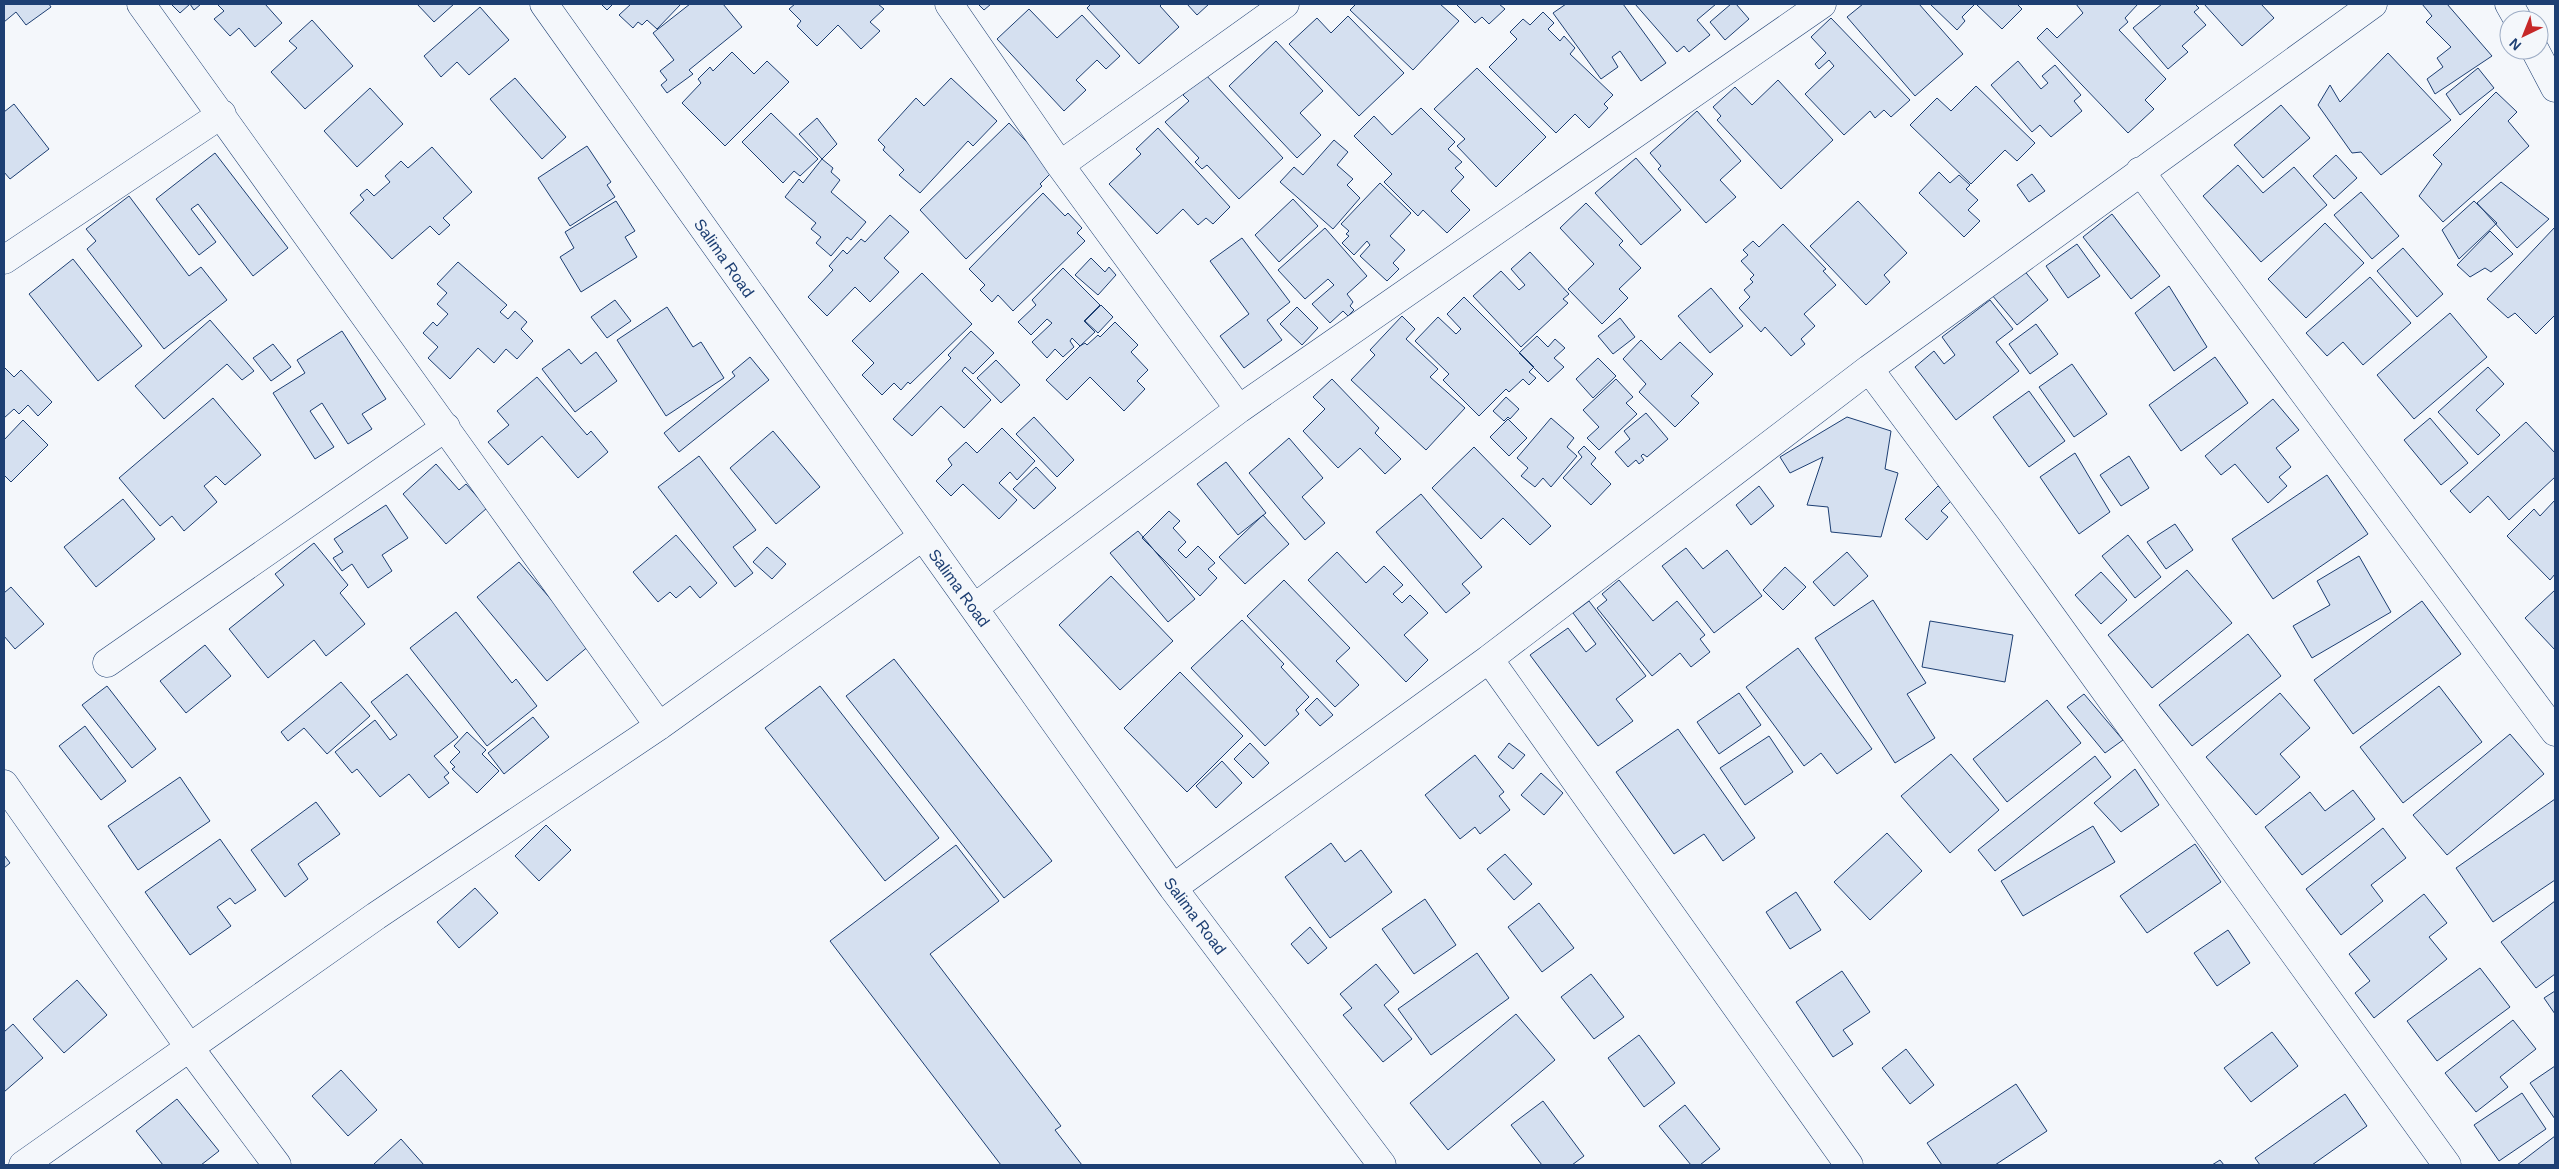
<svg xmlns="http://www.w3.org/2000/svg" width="2559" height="1169" font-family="Arial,sans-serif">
<rect width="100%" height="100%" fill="#f4f7fb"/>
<!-- building -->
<path fill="#d5e0f0" stroke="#1d3f73" d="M4 4H49L51 7 26 25 16 12 4 22Z
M171 4H201L194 10 190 4 180 13Z
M217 4H265L282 23 255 47 239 28 230 36 214 19 224 11Z
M417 4H454L434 22Z
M601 4H613L607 10Z
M631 4H681L657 29 647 20 642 25 638 22 633 28 619 15Z
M690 4H723L742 27 689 70 693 74 667 93 661 85 667 80 660 71 674 60 653 33Z
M795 4H878L884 9 870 22 880 31 861 49 838 25 817 46 797 26 801 21 789 9Z
M978 4H991L984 10Z
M1091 4H1162L1160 6 1179 27 1139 64 1087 8Z
M1187 4H1209L1197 15Z
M1356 4H1440L1459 21 1413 70 1350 10Z
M1456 4H1499L1505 9 1489 24 1482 17 1475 23Z
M1566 4H1623L1666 63 1641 81 1620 51 1612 57 1618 67 1601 79 1553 13Z
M1635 4H1716L1697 20 1710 35 1689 52 1684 46 1677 52Z
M1731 4H1736L1749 19 1725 40 1710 22Z
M1863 4H1919L1963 54 1915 96 1847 17Z
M1930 4H1975L1962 17 1965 21 1957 30Z
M1976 4H2017L2022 9 2002 29Z
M2138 4 2125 18 2128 22 2119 30 2166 79 2145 100 2154 109 2128 133 2037 38 2047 28 2057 38 2083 13 2076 4Z
M2162 4H2195L2199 8 2194 12 2206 25 2182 46 2188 52 2168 69 2133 28Z
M2204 4H2261L2274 18 2242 46Z
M2422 4H2447L2492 56 2435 94 2427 79 2443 67 2437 58 2451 47 2426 22 2432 16Z
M480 7 509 40 469 75 457 62 441 77 424 56Z
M1029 9 1057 38 1082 15 1120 56 1106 69 1097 60 1076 80 1086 90 1064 111 997 39Z
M1543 12 1554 23 1548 29 1560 41 1564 36 1575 48 1570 54 1613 95 1604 104 1608 108 1589 128 1575 114 1556 133 1489 67 1517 39 1510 32 1523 19 1530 25Z
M1348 16 1404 73 1359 116 1289 44 1317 18 1331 33Z
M1831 18 1910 100 1891 117 1884 110 1875 118 1870 111 1844 135 1805 94 1834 66 1829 60 1819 69 1815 64 1826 53 1811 37Z
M312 20 353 66 305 109 271 72 297 48 289 41Z
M1276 41 1323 91 1300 113 1321 135 1297 158 1229 86Z
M732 52 754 74 767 61 789 82 725 146 682 103 701 83 698 79 710 67 713 71Z
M2388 53 2451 120 2381 175 2361 152 2352 153 2318 105 2330 85 2340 102Z
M2018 61 2041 89 2048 83 2042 76 2055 65 2081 95 2074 101 2082 111 2051 137 2040 125 2032 132 1991 85Z
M1477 68 1546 137 1496 187 1457 146 1465 139 1434 109Z
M2478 68 2494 88 2460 115 2446 94Z
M1205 74 1283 158 1239 199 1207 165 1202 169 1195 162 1199 158 1165 122 1189 101 1183 95Z
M515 78 566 137 542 159 490 99Z
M951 78 997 121 973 146 968 141 920 193 899 175 904 170 883 150 885 147 878 140 916 98 924 106Z
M1778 80 1833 140 1781 189 1717 120 1721 116 1713 107 1735 87 1752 105Z
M1976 86 2035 143 2017 161 2005 150 1971 184 1910 125 1937 98 1951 111Z
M370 88 403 124 357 167 324 131Z
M2496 92 2517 112 2508 121 2529 146 2443 222 2419 196 2442 164 2433 155Z
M14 104 49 149 10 179 4 172V112Z
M2281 105 2310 138 2263 178 2234 145Z
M1421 108 1455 142 1448 149 1462 162 1455 168 1464 177 1451 191 1470 210 1447 233 1423 210 1418 216 1384 182 1392 174 1354 136 1374 116 1392 135Z
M1697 111 1741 161 1720 180 1736 197 1706 223 1658 169 1661 166 1650 153Z
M771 113 818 159 800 176 794 171 783 183 742 142Z
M817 118 837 144 822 159 799 134Z
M1009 123 1041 157 1052 172 1040 184 1042 186 966 259 920 210Z
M1158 128 1230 207 1213 224 1206 218 1198 225 1183 209 1157 234 1109 184 1141 154 1136 149Z
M1334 140 1348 152 1337 165 1353 179 1347 185 1360 198 1333 229 1280 182 1294 167 1303 175Z
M587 146 611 182 607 185 615 197 570 226 538 178Z
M432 147 472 192 443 218 450 225 439 235 430 226 392 259 350 213 364 200 360 195 367 189 374 196 390 182 385 176 401 161 408 168Z
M215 153 288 248 253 276 198 204 191 209 216 242 199 255 156 199Z
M2336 155 2357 178 2334 199 2313 176Z
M1636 158 1681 210 1641 245 1595 193Z
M822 159 833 168 831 172 840 180 831 192 866 222 851 240 847 237 831 256 816 243 821 237 811 229 816 223 785 197 799 179 803 183Z
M2238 165 2263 193 2294 167 2327 205 2261 262 2203 196Z
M1939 172 1950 183 1959 175 1970 185 1966 189 1978 200 1968 210 1980 221 1964 237 1919 193Z
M2032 174 2045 191 2029 202 2017 185Z
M2501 182 2549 219 2517 248 2477 203Z
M1380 183 1411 213 1390 236 1405 250 1393 263 1399 269 1387 281 1360 256 1370 245 1367 241 1354 255 1342 243 1349 236 1346 234 1349 231 1341 224Z
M2361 192 2399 236 2372 259 2334 215Z
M1043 193 1065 216 1068 213 1082 228 1077 233 1085 241 1013 311 998 295 992 302 980 290 985 285 969 269Z
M129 196 189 276 201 267 227 300 164 349 87 249 96 241 86 229Z
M1293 199 1318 226 1279 262 1255 235Z
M616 201 635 231 625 237 637 257 581 292 560 257 574 248 565 232Z
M1858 201 1907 253 1884 275 1890 282 1866 305 1810 246Z
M2474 201 2497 223 2459 259 2442 230Z
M1586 203 1623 241 1619 245 1641 268 1619 289 1628 298 1602 324 1568 289 1594 264 1560 228Z
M2112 214 2160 276 2131 299 2083 237Z
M890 215 909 232 884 258 899 272 870 302 855 287 827 316 808 297 833 270 829 266 843 250 847 254 861 239 865 242Z
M2325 223 2364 263 2306 318 2268 279Z
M1783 224 1826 269 1823 271 1836 285 1804 314 1815 326 1801 339 1805 344 1791 356 1765 327 1761 332 1739 308 1750 297 1744 290 1753 282 1750 279 1754 275 1741 261 1748 255 1743 250 1753 241 1759 247Z
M2555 227V315L2536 334 2515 313 2508 318 2487 299Z
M1325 228 1367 276 1347 294 1353 302 1350 306 1354 310 1348 316 1343 311 1330 323 1312 304 1334 285 1328 279 1305 299 1278 270Z
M2490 231 2513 254 2491 272 2485 268 2470 277 2457 265Z
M1242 238 1290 302 1267 320 1282 340 1244 368 1220 336 1249 314 1210 261Z
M2077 244 2100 276 2068 298 2046 266Z
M2403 248 2443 294 2417 317 2377 271Z
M1530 252 1569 294 1563 299 1568 303 1521 347 1473 296 1501 271 1519 290 1525 285 1511 269Z
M1091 258 1105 272 1109 267 1116 275 1098 295 1075 275Z
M73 259 142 346 98 381 29 294Z
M458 262 507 305 500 312 508 319 515 311 527 322 521 329 533 341 517 359 506 349 494 363 478 348 450 379 428 358 438 347 423 333 433 322 437 326 448 314 437 304 447 293 437 284Z
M1063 268 1100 305 1084 321 1095 332 1080 346 1072 338 1070 341 1074 347 1063 357 1055 349 1047 358 1032 342 1052 323 1047 319 1031 335 1018 322 1036 305 1032 300Z
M2023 269 2048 300 2017 325 1992 295Z
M922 273 972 324 910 384 908 382 901 390 894 383 882 395 862 375 874 363 852 341Z
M2370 277 2411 323 2363 365 2343 342 2327 356 2306 333Z
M2169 286 2207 347 2174 371 2135 313Z
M1711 288 1743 326 1710 353 1678 316Z
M1464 297 1534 367 1529 372 1536 378 1529 385 1523 379 1509 392 1506 389 1479 416 1443 380 1449 374 1415 341 1438 317 1456 334 1461 329 1447 314Z
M615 300 631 321 607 338 591 317Z
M1990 300 2013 329 1996 342 2019 371 1956 420 1915 367 1934 351 1944 364 1955 355 1942 337Z
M1101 305 1113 317 1098 333 1085 321Z
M667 307 693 347 701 342 724 378 666 416 617 340Z
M1297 307 1318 328 1302 345 1280 324Z
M2450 313 2487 357 2414 419 2377 375Z
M1402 316 1415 329 1406 339 1438 369 1430 377 1465 408 1426 450 1351 380 1375 355 1370 350Z
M1620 318 1635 337 1613 354 1598 336Z
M210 320 254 371 242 380 227 364 164 419 135 386Z
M1115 322 1138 345 1131 352 1148 370 1137 381 1145 389 1124 411 1090 377 1067 400 1046 380 1080 346 1085 343 1087 345 1098 335 1100 337Z
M2036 324 2058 354 2030 374 2009 344Z
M342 331 386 399 362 414 372 429 348 444 322 403 310 411 334 447 315 459 273 393 305 373 297 360Z
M971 331 994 353 973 374 965 367 962 371 991 400 964 428 941 406 912 436 893 419 951 358 948 355Z
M1537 336 1548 347 1555 339 1565 348 1554 358 1564 367 1548 382 1519 353Z
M1641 340 1661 360 1680 342 1713 374 1691 396 1699 403 1675 427 1639 392 1646 384 1623 359Z
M273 344 291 367 271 381 253 358Z
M569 349 581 364 596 352 617 381 575 412 542 369Z
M750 357 769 380 679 452 664 433 735 376 732 372Z
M2215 357 2248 403 2181 451 2149 405Z
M1598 358 1616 376 1593 398 1576 379Z
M996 360 1020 385 1001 403 977 378Z
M2072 364 2107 414 2074 437 2039 387Z
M4 367 14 377 21 370 52 402 38 416 28 405 19 414 14 409 4 418Z
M2488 367 2504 384 2476 410 2500 435 2478 455 2438 412Z
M537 377 587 435 591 431 608 452 578 478 542 436 508 465 488 442 509 425 497 411Z
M1332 379 1379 428 1375 433 1401 459 1385 474 1360 448 1338 468 1303 431 1325 409 1313 397Z
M1616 379 1633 397 1626 403 1637 414 1599 450 1587 438 1599 427 1583 410Z
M2029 391 2065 441 2029 467 1993 417Z
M1506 397 1519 409 1510 419 1508 417 1504 421 1493 411Z
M213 398 261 455 225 485 216 476 204 486 217 502 184 531 172 516 160 526 119 478Z
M2273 399 2299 430 2276 448 2291 467 2279 477 2287 486 2268 503 2235 464 2221 475 2205 456Z
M1646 413 1668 439 1647 457 1643 454 1641 456 1644 460 1639 464 1636 460 1628 467 1615 452 1630 439 1624 431Z
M1034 417 1074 460 1057 477 1016 434Z
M1847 417 1891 431 1885 469 1898 473 1881 537 1831 532 1828 507 1807 505 1823 457 1790 473 1780 457Z
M1551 418 1574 438 1567 447 1577 456 1551 487 1543 478 1535 487 1521 476 1528 468 1517 458Z
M2430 418 2468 463 2441 485 2404 440Z
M1508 419 1527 438 1509 456 1490 437Z
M23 420 48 445 11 482 4 475V440Z
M2526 422 2555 453V477L2509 520 2488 496 2470 513 2450 491Z
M1002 428 1035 461 1017 480 1010 472 999 483 1017 500 999 519 963 484 951 496 936 481 952 465 948 459 966 442 977 453Z
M773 431 820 487 776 524 730 468Z
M1289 438 1323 478 1302 497 1325 523 1305 540 1249 473Z
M1584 446 1596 458 1591 464 1611 484 1591 505 1563 478 1582 457 1578 452Z
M1474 447 1551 526 1530 545 1503 518 1481 539 1432 488Z
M2075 453 2110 512 2079 534 2040 477Z
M699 456 756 530 733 547 753 573 735 587 658 487Z
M2129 456 2149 488 2121 506 2100 475Z
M1226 462 1266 513 1238 535 1197 484Z
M436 464 459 490 466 484 487 508 446 544 403 494Z
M1036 467 1056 488 1034 509 1013 489Z
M2327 475 2368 534 2273 599 2232 539Z
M1759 486 1774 506 1751 525 1736 505Z
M1938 486 1952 500 1941 511 1948 517 1927 540 1905 519Z
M1421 494 1482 567 1462 584 1470 593 1446 613 1376 532Z
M123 499 155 539 96 587 64 547Z
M2555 500V574L2550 580 2507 536 2534 509 2540 516Z
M386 505 408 538 382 555 392 571 368 588 352 564 342 571 333 558 343 552 334 539Z
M1169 511 1180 521 1173 528 1186 542 1178 550 1186 558 1198 546 1215 563 1208 569 1217 578 1200 596 1142 538Z
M1263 515 1289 544 1245 584 1219 557Z
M2175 524 2193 550 2166 569 2147 542Z
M1138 531 1195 599 1168 622 1110 553Z
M676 535 717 583 700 598 690 586 676 598 670 592 658 602 633 572Z
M2128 535 2161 577 2135 598 2102 556Z
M314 543 348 585 340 593 365 624 326 656 314 640 268 678 229 629 284 585 275 574Z
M767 547 786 564 772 579 753 562Z
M1686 548 1703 569 1727 550 1762 596 1714 633 1662 566Z
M1337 552 1366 583 1384 566 1403 585 1393 594 1402 603 1410 595 1428 613 1404 635 1428 660 1406 682 1308 580Z
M1847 552 1868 576 1834 606 1813 582Z
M2359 556 2391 612 2312 658 2293 626 2330 605 2317 581Z
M519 562 590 645 547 681 477 597Z
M1785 567 1806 587 1783 610 1763 590Z
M2187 570 2232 623 2152 688 2108 635Z
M2101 572 2127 600 2101 624 2075 595Z
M1111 576 1173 641 1120 690 1059 625Z
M1284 580 1350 648 1336 661 1359 685 1335 707 1247 616Z
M1619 580 1653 621 1677 601 1705 635 1700 639 1710 652 1691 667 1680 653 1652 676 1597 608 1607 600 1602 594Z
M11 587 44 624 15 649 4 636V593Z
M2555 590V650L2525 618Z
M1873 600 1926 683 1907 694 1935 738 1895 763 1815 638Z
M1589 601 1646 676 1616 699 1633 721 1598 746 1530 655 1568 628 1586 652 1596 644 1573 613Z
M2422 601 2461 654 2353 734 2314 680Z
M456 612 512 683 516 679 537 706 487 746 410 648Z
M1242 620 1284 664 1281 667 1309 697 1296 710 1299 714 1265 746 1191 668Z
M1930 621 2013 635 2005 682 1922 667Z
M2248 634 2281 676 2192 746 2159 705Z
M205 645 231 676 186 713 160 681Z
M1798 648 1872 749 1837 774 1821 753 1804 766 1746 687Z
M894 659 1052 861 1004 898 846 696Z
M1180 672 1243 736 1187 792 1124 728Z
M407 674 458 737 434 756 449 773 444 777 449 783 429 798 409 774 380 797 357 769 352 773 335 752 375 720 390 740 397 735 371 702Z
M341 682 370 716 327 754 304 728 288 741 281 732Z
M107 686 156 749 132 768 82 705Z
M820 686 939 838 885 881 765 728Z
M2439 686 2482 742 2403 803 2360 747Z
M1739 693 1761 725 1719 754 1697 722Z
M2280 693 2310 728 2280 754 2300 777 2256 815 2206 757Z
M2084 694 2123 740 2105 753 2067 707Z
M1317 698 1333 715 1320 726 1305 710Z
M2047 700 2081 743 2007 802 1973 759Z
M533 717 549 737 504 774 488 753Z
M85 726 126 781 101 800 59 746Z
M1678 729 1755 838 1723 861 1704 834 1674 854 1616 772Z
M467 732 486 750 482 754 499 771 477 793 452 769 455 767 450 762 460 752 454 746Z
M2510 734 2544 774 2447 855 2413 815Z
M1769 736 1793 772 1745 805 1720 768Z
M1250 743 1269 763 1253 778 1234 759Z
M1509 743 1525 755 1513 769 1498 757Z
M1951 754 1999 810 1950 853 1901 796Z
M1475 755 1504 792 1499 796 1510 810 1480 834 1475 827 1460 839 1425 795Z
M2095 756 2111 777 1995 871 1978 850Z
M1222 761 1242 783 1216 808 1196 786Z
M2135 769 2159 805 2121 832 2094 803Z
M1541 773 1563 793 1544 815 1521 795Z
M180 777 210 821 138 870 108 826Z
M2353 790 2375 819 2302 875 2265 827 2310 792 2325 811Z
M2555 799V880L2493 922 2456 868Z
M316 802 340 834 298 864 308 879 285 897 251 850Z
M546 825 571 850 539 881 515 856Z
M2093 826 2115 862 2023 916 2001 881Z
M2383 828 2406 858 2371 885 2383 901 2341 935 2306 889Z
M1887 833 1922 871 1870 920 1834 882Z
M220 839 256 890 235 904 230 898 217 907 231 926 190 955 145 892Z
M1331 843 1345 862 1361 850 1392 892 1330 938 1285 877Z
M2195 844 2221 882 2147 933 2120 896Z
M956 845 999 901 930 954 1061 1126 1055 1130 1082 1165H1001L830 941Z
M1505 854 1532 884 1514 900 1487 869Z
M4 855 10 863 4 868Z
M475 888 498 913 459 948 437 922Z
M1796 892 1821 930 1790 949 1766 912Z
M2424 894 2447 923 2429 937 2447 959 2374 1018 2355 993 2370 981 2349 954Z
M1425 899 1456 945 1414 974 1382 929Z
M2555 901V974L2536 988 2501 942Z
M1539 903 1574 948 1542 972 1508 927Z
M1310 927 1327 948 1308 964 1291 944Z
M2228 930 2250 963 2217 986 2194 953Z
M1477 953 1509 998 1431 1055 1398 1009Z
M1376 964 1399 992 1384 1005 1412 1039 1383 1062 1343 1015 1352 1008 1340 994Z
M2480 968 2510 1007 2437 1061 2407 1021Z
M1842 971 1870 1012 1843 1030 1853 1044 1833 1057 1796 1002Z
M1591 974 1624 1017 1594 1039 1561 997Z
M77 980 107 1015 64 1053 33 1019Z
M2555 991V1014L2544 998Z
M1516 1014 1555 1060 1448 1150 1410 1103Z
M2513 1020 2536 1049 2500 1077 2508 1087 2476 1112 2445 1073Z
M13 1024 43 1058 4 1092V1032Z
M2272 1032 2298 1066 2251 1102 2224 1068Z
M1639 1035 1675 1083 1644 1107 1608 1058Z
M1906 1049 1934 1085 1910 1104 1882 1068Z
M2555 1066V1119L2530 1083Z
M341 1070 377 1110 348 1136 312 1096Z
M2016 1084 2047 1131 1995 1165H1942L1927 1143Z
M2522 1093 2546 1129 2499 1161 2474 1125Z
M2345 1094 2367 1126 2312 1165H2260L2255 1158Z
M177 1099 219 1151 201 1165H163L136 1131Z
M1543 1101 1584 1156 1572 1165H1542L1511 1125Z
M1685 1105 1720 1149 1700 1165H1691L1659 1126Z
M2555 1136V1165H2517Z
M401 1139 424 1165H375L374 1164Z
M2220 1160 2224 1165H2212Z"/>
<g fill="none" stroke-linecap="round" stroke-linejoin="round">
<!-- minor casing -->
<g stroke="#1d3f73" stroke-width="29">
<path id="minor" d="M141 4 659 726
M544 4 1173 888 1382 1165
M949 4 1060 165 1239 409
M2509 4 2518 20
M2535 50 2555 88
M1060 165 1285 4
M2140 171 2555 732
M4 260 222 114
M1869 369 1987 527 2447 1165
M974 608 1239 409 1822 4
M1489 659 1849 1165
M107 663 446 427
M4 784 189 1047 277 1165
M1173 888 1489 659 1869 369 2373 4
M23 1165 376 916 659 726 922 537"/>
</g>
<!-- minor -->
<use href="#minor" stroke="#f4f7fb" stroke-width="28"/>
</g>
<g text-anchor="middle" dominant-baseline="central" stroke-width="4" stroke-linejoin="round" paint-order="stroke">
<!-- street labels -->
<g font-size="16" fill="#1d3f73" stroke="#f4f7fb">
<text transform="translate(724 258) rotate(55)">Salima Road</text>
<text transform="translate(959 588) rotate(54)">Salima Road</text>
<text transform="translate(1195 916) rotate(53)">Salima Road</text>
</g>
</g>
<!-- border -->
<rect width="2559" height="1169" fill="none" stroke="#1d3f73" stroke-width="10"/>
<!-- north arrow -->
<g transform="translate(2524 35) rotate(223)"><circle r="24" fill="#f4f7fb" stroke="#9eadc5"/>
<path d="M0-4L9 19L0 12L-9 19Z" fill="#c62828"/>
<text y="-8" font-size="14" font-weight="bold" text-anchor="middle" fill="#1d3f73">N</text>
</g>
</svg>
